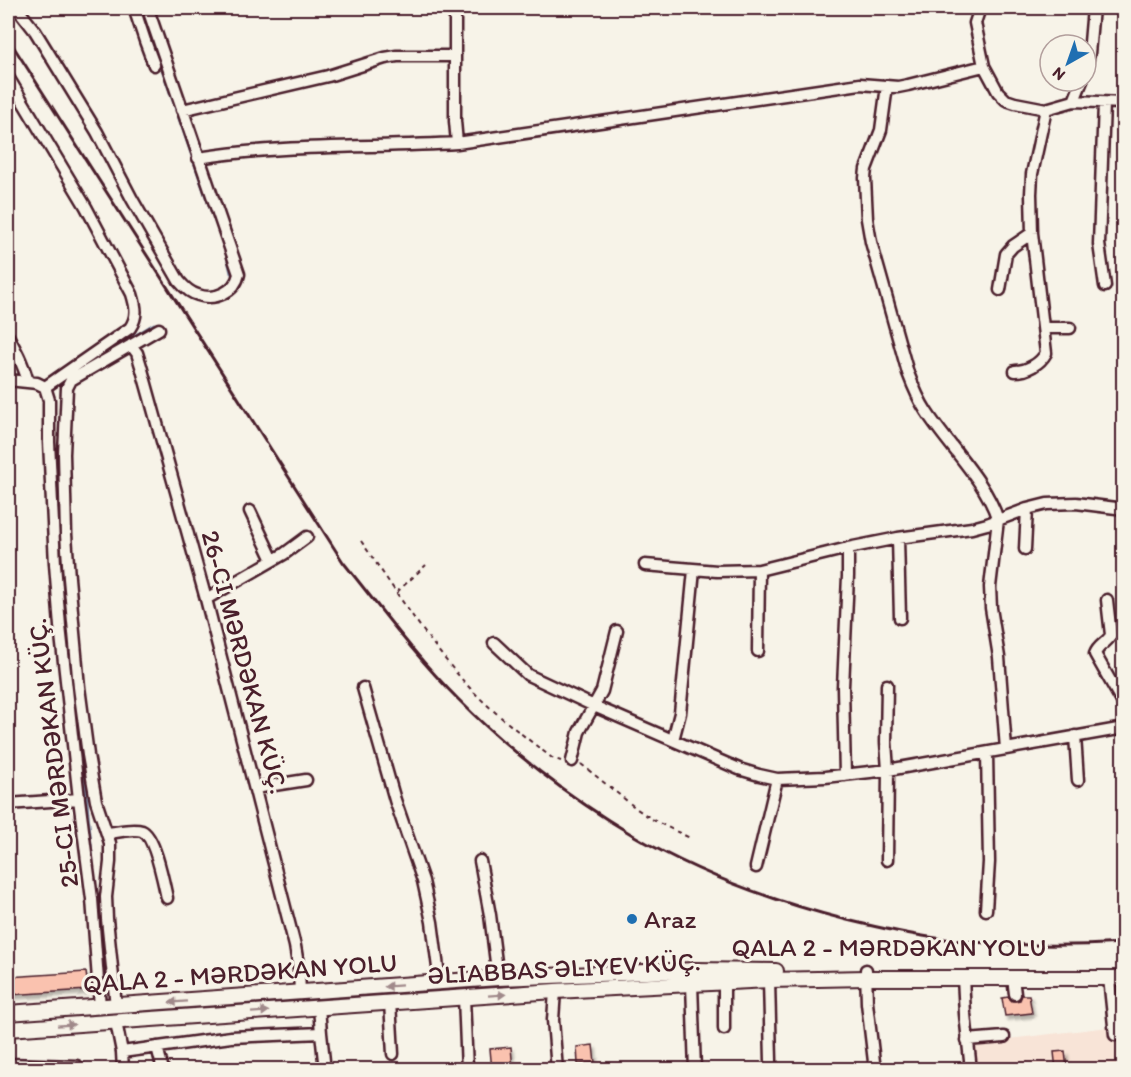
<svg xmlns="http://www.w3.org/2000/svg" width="1131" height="1077" font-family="Itim,sans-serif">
<defs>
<filter id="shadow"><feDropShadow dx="2.5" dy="4" stdDeviation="1.5" flood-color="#0004"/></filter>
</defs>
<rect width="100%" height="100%" fill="#f7f3e8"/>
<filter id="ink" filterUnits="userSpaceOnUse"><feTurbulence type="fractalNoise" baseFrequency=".0167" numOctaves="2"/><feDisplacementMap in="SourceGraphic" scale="12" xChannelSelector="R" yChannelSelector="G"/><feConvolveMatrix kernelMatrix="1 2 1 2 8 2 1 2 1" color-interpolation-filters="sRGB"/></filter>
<g filter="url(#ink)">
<!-- built -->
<path fill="#f8e4d7" d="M1109 1027 1111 1040H1118L1123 1069H978L975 1043Z"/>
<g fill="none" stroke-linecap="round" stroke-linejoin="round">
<!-- stream -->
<path stroke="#7a8ca8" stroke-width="3" d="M141 8 205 194 219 232
M227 256 231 273
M95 360 154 324
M61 411 62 381 64 380
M80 731 93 865
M99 919 105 977"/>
</g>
<!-- building -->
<path fill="#fac2af" stroke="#4a1f2b" stroke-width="1.5" filter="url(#shadow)" d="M86 972 88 990 8 995V977Z
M1022 995H1029L1032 1013 1005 1016 1002 998 1008 997 1012 1001H1015L1020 1000Z
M593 1045 595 1063 578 1064 577 1047Z
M511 1047 513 1070H492L490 1049Z
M1065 1051 1067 1070H1056L1054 1052Z"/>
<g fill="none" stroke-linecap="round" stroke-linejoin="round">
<!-- minor casing -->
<g stroke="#4a1f2b" stroke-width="15">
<path id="minor" d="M17 8 35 31 97 132 132 199 179 281C184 287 190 293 198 295 215 301 235 292 239 274L150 15
M134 8 145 41 154 65
M455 8V121L457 143
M984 66 998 92 1006 100 1015 103 1046 109 1074 101 1124 103
M1086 67 1089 54 1093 8
M8 77 86 207 132 294C136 307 138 316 130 328L45 387
M887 86 881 130 866 169 865 178 867 219 871 242 908 373C913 386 918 399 926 411 948 446 985 479 998 520L990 587 991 608 999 657 1006 749
M1074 101 1082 81
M1104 103 1099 244 1105 286
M182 110 328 76 385 58 397 56H455
M198 158C283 144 371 148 457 143L860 84 898 87 908 85 984 66 975 23 980 8
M1000 290 1006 254 1013 246 1032 233
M1044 328H1070
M8 336C16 351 24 365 28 382
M131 345 137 353 141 366 206 599 295 946 299 970 300 993
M1015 371C1027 371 1040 364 1046 353L1032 233 1031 194 1032 174 1046 109
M8 380 37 383 45 387
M45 387 49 400V442L55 564 60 626 79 799 92 899 100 1007
M250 511 273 560
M898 538 900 618
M1025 549 1027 509
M645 565 717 571 759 570 848 548 898 538 972 528 987 524 1027 509 1047 504 1076 503 1124 509
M206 599 284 554 307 537
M1107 600 1111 635C1107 643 1098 645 1095 654L1124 705
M494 643 528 675 594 706 739 769 759 775 777 779 825 777 888 770 1124 728
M758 651 759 570
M887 685 886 742 888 770 887 860
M363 688 395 800 423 881 432 922 440 983
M1075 736 1078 780
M673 740 680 713 694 570
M572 761 579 732 602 691 617 631
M845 775 843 687 848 576V548
M255 788 306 780
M8 804 79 799
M108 833C118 832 132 828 142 831 155 836 164 885 167 898
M480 861 490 915 498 978
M756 867 777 779
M986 910 989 862 987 753
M866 970 867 1003 875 1070
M963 978 965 1014 971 1070
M1013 978 1015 994
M1109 978 1115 1035
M769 980 771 1061
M724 982V1029
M692 984 695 1070
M555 991 553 1020 557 1070
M464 997 467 1070
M390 1002 393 1054
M116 1006 107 919 106 897 110 862V843L96 801 88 755 79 687 69 578 66 534 64 454 67 388 71 380 159 329
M319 1007 321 1033
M116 1022 122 1052 123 1070
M967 1040 1004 1037
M157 1047 163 1070
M122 1052 231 1037 321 1033 325 1070
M8 1064 77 1066 82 1070"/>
</g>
<!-- major casing -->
<g stroke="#4a1f2b" stroke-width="18">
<path id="major" d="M8 1013 498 978 695 970 776 971
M8 1029 555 991 769 980 866 978H1124"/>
</g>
<!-- path -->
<path stroke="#4a1f2b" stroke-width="2" stroke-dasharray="4.5 4.5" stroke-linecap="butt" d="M361 541C395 590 428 642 468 686 493 713 523 735 552 758L561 761
M397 592 426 565
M581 764 637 809 655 821 692 839"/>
<!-- minor -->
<use href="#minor" stroke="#f7f3e8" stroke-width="10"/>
<!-- major -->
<use href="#major" stroke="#f7f3e8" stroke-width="14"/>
<!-- rail -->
<path stroke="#4a1f2b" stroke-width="3" d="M8 38 343 562C380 608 416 657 458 699 507 749 570 798 631 834 697 873 772 901 847 920 876 927 906 934 936 938 998 946 1061 947 1124 943"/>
</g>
<!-- one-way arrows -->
<defs><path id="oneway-solid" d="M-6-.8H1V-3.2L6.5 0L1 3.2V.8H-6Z" transform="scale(1.5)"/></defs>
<g fill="#a0898a">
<use href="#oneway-solid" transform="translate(393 986) rotate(176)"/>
<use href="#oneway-solid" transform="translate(497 995) rotate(-4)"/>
<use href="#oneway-solid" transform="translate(178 1002) rotate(176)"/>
<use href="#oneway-solid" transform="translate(260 1012) rotate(-4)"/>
<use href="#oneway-solid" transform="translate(66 1025) rotate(-4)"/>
</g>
</g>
<!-- markers -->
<circle fill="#1f6fb2" stroke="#f7f3e8" stroke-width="2" cx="632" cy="919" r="6"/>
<g text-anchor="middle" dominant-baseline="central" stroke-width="6" stroke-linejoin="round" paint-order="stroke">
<!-- street labels -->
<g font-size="26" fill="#4a1f2b" stroke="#f7f3e8">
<text transform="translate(245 662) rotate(75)">26-CI MƏRDƏKAN KÜÇ.</text>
<text transform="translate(53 753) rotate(-97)">25-CI MƏRDƏKAN KÜÇ.</text>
<text x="889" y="947">QALA 2 - MƏRDƏKAN YOLU</text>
<text transform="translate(564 968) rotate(-3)">ƏLIABBAS ƏLIYEV KÜÇ.</text>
<text transform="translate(240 973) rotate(-4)">QALA 2 - MƏRDƏKAN YOLU</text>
</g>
<!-- poi labels -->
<g font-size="26" fill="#4a1f2b" stroke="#f7f3e8" text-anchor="start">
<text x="644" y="919">Araz</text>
</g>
</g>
<!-- margin -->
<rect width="1131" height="1077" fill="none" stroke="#f7f3e8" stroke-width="30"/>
<rect x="15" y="15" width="1101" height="1047" fill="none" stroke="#4a1f2b" stroke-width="2" filter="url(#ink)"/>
<!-- north arrow -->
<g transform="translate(1068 63) rotate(220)"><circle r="28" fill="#f7f3e8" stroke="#b29e9c" stroke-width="1.5"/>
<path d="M0-4.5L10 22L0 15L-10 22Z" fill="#1f6fb2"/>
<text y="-9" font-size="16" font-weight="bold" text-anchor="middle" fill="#4a1f2b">N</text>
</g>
</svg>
